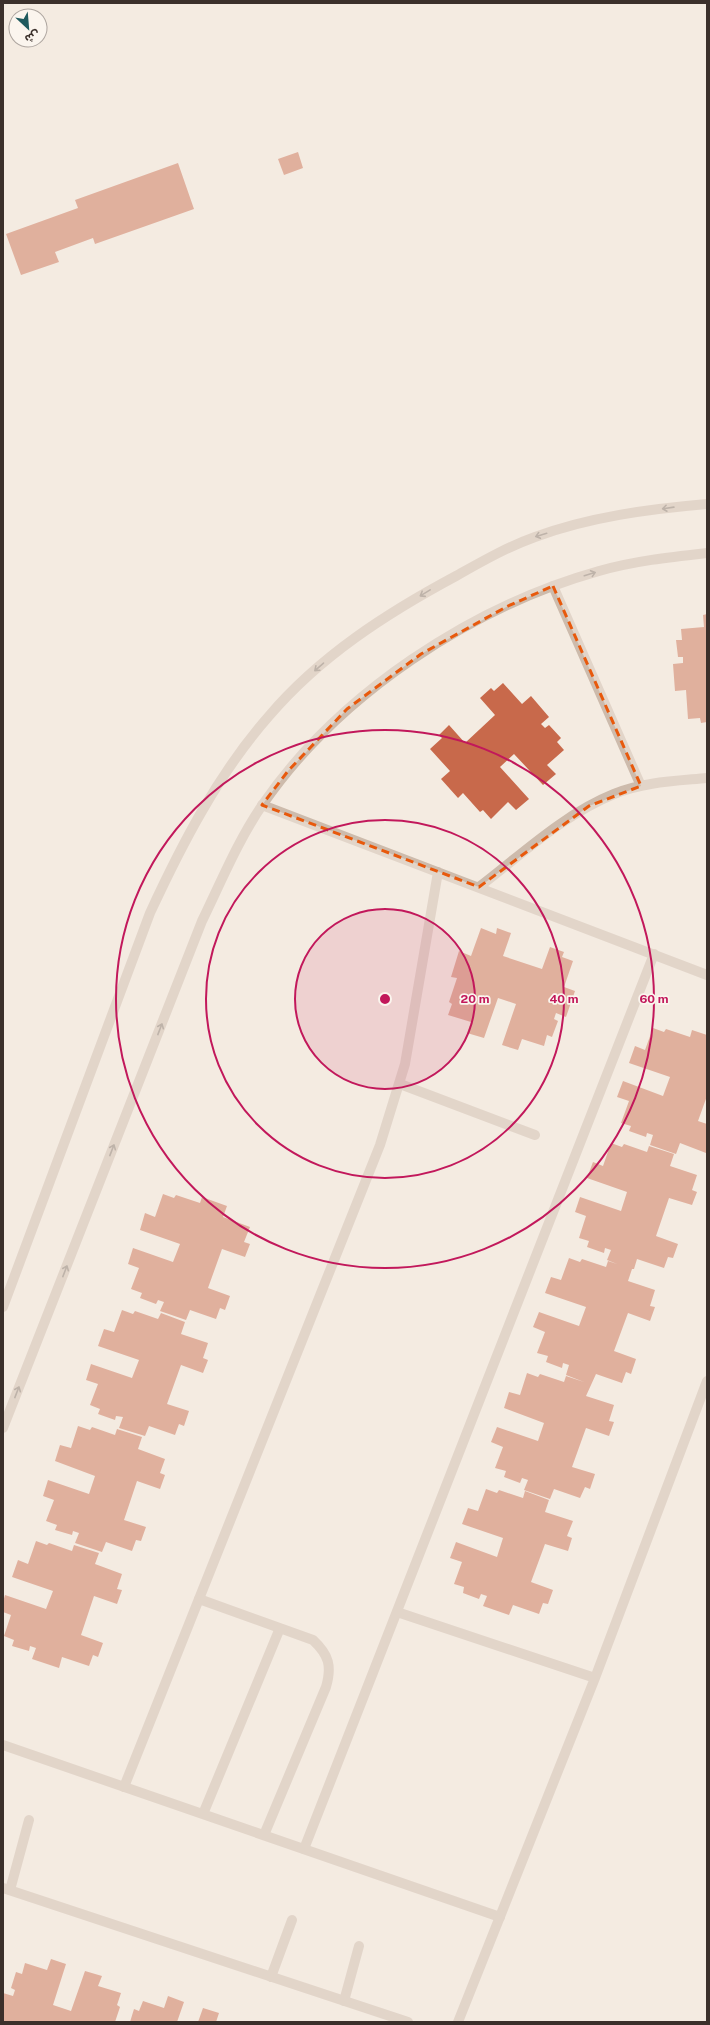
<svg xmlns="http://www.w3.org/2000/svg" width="710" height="2025" font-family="'Public Sans','Noto Sans Arabic',sans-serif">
<rect width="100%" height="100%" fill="#f4ebe1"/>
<!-- building -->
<path fill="#c8694b" d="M298 152 303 168 284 175 278 159Z
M178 163 194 209 95 244 93 238 55 252 59 262 21 275 6 234 78 208 75 200Z
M707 614V722L701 723 700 718 688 719 686 690 675 691 673 664 683 663V657H678L676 640H682L681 629 704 627 703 615Z
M503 683 522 704 531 696 549 717 541 724 545 728 549 725 561 738 557 742 564 750 547 765 556 774 543 785 514 754 500 767 529 799 516 810 508 802 491 819 483 810 480 812 463 793 458 798 441 779 450 771 430 749 442 738 439 735 449 725 465 743 495 715 480 698 491 688 494 691Z
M481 928 496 934 497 928 511 933 503 956 542 969 550 947 564 952 562 957 573 961 564 987 575 991 566 1017 556 1013 554 1019 558 1021 552 1037 547 1035 544 1046 522 1039 518 1050 502 1045 516 1004 498 998 484 1038 467 1033 471 1022 448 1015 452 1004 449 1002 457 978 451 977 459 951 471 956Z
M653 1028 664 1032 666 1029 690 1037 692 1030 707 1035V1096L698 1121 707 1124 706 1153 680 1143 676 1154 650 1145 653 1135 647 1133 646 1137 629 1131 631 1126 621 1123 629 1101 617 1097 623 1081 663 1096 670 1077 629 1063 635 1046 645 1050Z
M611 1143 622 1147 624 1144 647 1152 649 1146 674 1154 670 1166 697 1175 692 1190 697 1192 692 1205 669 1198 656 1236 678 1244 673 1258 668 1257 664 1268 637 1259 634 1269H632L628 1281 655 1290 650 1306 655 1307 650 1321 628 1313 614 1351 636 1359 631 1374 626 1372 622 1383 596 1374 586 1396 614 1405 609 1421 614 1422 609 1436 586 1428 572 1467 595 1474 590 1489 585 1487 580 1498 554 1489 550 1499 524 1490 528 1480 522 1478 520 1483 504 1477 506 1471 495 1468 503 1447 491 1442 497 1427 538 1441 544 1423 504 1408 509 1392 520 1395 527 1373 538 1377 540 1374 564 1382 566 1376 584 1382 566 1375 569 1365 563 1363 562 1368 546 1362 548 1356 537 1353 545 1332 533 1327 539 1312 579 1326 586 1307 545 1293 551 1277 561 1280 569 1258 580 1262 582 1259 606 1267 608 1261 617 1264 607 1260 611 1250 605 1248 604 1253 587 1247 589 1241 579 1238 586 1216 575 1212 580 1197 621 1211 627 1192 587 1178 593 1162 603 1166Z
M163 1194 174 1198 176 1195 200 1203 202 1197 227 1206 223 1217 250 1227 244 1242 250 1244 245 1257 222 1249 208 1288 230 1296 225 1310 220 1308 216 1319 190 1310 186 1320 160 1311 164 1302 158 1300 156 1304 140 1298 142 1293 131 1289 139 1268 128 1264 133 1248 173 1262 180 1244 140 1230 145 1213 155 1217Z
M122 1310 133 1314 135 1311 158 1319 161 1313 185 1322 181 1334 208 1343 203 1358 208 1360 203 1373 181 1365 167 1404 189 1411 184 1426 179 1424 175 1435 149 1426 145 1436 119 1428 123 1417 116 1416 115 1420 98 1414 100 1409 90 1405 98 1384 86 1380 91 1364 132 1378 139 1360 98 1346 104 1329 114 1332Z
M78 1426 90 1430 92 1427 115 1435 117 1429 142 1437 138 1449 165 1459 160 1473 165 1475 160 1489 137 1481 124 1520 146 1527 141 1541 136 1540 132 1551 106 1542 102 1552 75 1543 79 1533 73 1531 72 1535 55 1530 57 1525 46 1521 54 1500 43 1496 48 1480 89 1494 95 1476 55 1461 60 1445 71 1448Z
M486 1489 497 1493 499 1490 523 1498 525 1491 549 1500 545 1512 573 1521 567 1536 572 1538 568 1551 545 1544 531 1582 553 1590 548 1604 543 1603 539 1614 513 1605 509 1615 483 1606 487 1596 481 1594 479 1599 463 1593 464 1587 454 1584 462 1562 450 1558 456 1542 497 1557 503 1538 462 1524 468 1508 478 1511Z
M36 1541 47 1545 49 1543 72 1551 74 1545 99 1553 95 1564 122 1574 117 1589 122 1590 117 1604 94 1596 81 1635 103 1643 98 1657 93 1655 89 1666 62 1657 59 1668 32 1659 36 1648 30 1646 29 1651 12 1646 14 1640 4 1636 11 1615 3 1612V1602L5 1595 46 1609 53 1591 12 1577 18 1560 28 1564Z
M51 1959 66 1964 53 2005 71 2011 85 1971 102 1976 98 1986 121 1993 117 2005 120 2007 115 2022H3V1993L13 1996 15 1990 11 1988 16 1972 22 1974 25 1963 47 1970Z
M168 1996 184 2002 177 2022H130L134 2009 139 2011 143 2001 164 2008Z
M203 2008 219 2013 216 2022H198Z"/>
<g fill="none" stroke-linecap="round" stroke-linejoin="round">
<!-- service -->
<path stroke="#cdbbac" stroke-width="10" d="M400 1084 535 1135
M199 1599 313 1640C329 1655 332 1666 326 1687L264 1835
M3 1745 500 1917
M203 1814 280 1628
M10 1890 29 1820
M271 1977 292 1920
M344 2001 359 1946"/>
<!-- minor -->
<path stroke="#cdbbac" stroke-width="10" d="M553 586 641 786
M262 805 707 975
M479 887C521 855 564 814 614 794 643 782 676 781 707 778
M397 1612 595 1678
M124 1787 380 1145 405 1064 438 872
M304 1849 654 954
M3 1888 408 2022
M458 2022 595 1678 707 1381"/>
<!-- tertiary -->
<path stroke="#cdbbac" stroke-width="10" d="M3 1307 150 913C182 844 218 774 269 716 320 656 387 613 456 576 481 562 507 547 535 537 589 517 649 509 707 504
M3 1428 202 921C221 882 238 840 263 804 339 694 471 607 599 571 634 561 671 557 707 553"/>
</g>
<!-- one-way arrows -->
<defs><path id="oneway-shaft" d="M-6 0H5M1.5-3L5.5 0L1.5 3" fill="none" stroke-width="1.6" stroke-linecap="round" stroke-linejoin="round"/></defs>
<g stroke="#7d6f65">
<use href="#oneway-shaft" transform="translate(668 508) rotate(172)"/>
<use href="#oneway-shaft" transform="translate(541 535) rotate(163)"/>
<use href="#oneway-shaft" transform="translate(590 574) rotate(-17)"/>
<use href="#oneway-shaft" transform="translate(425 593) rotate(149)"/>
<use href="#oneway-shaft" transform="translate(319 667) rotate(139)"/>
<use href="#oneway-shaft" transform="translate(160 1029) rotate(-69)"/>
<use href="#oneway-shaft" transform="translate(112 1150) rotate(-69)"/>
<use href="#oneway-shaft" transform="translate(65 1271) rotate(-69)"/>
<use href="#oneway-shaft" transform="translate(17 1392) rotate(-69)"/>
</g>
<!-- marked area -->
<path d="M0 0H710V2025H0ZM553 586 641 786 589 806 479 887 262 805 288 771 347 709 421 654 508 606Z" fill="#f4ebe1" fill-opacity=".55" fill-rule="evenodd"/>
<path fill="none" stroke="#e8590c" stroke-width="3" stroke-dasharray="8 5" stroke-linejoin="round" d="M553 586 641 786 589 806 479 887 262 805 288 771 347 709 421 654 508 606Z"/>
<!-- distance rings -->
<circle cx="385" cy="999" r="90" fill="#c2185b" fill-opacity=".12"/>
<g fill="none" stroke="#c2185b" stroke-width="2">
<circle cx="385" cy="999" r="90"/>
<circle cx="385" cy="999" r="179"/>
<circle cx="385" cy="999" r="269"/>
</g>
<circle cx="385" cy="999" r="6" fill="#c2185b" stroke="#fbf5ee" stroke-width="2"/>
<g font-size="12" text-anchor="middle" font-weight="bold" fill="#c2185b" stroke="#fbf5ee" stroke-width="3.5" stroke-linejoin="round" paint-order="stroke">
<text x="475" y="1003">20 m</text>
<text x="564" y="1003">40 m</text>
<text x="654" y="1003">60 m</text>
</g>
<!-- border -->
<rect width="710" height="2025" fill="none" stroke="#3b302b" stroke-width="8"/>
<!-- north arrow -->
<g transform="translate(28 28) rotate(154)"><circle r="19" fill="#fbf5ee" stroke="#aea6a0"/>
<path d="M0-3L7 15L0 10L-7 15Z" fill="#1f5a5e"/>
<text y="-6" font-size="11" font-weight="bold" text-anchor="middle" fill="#3b302b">ش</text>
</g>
</svg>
